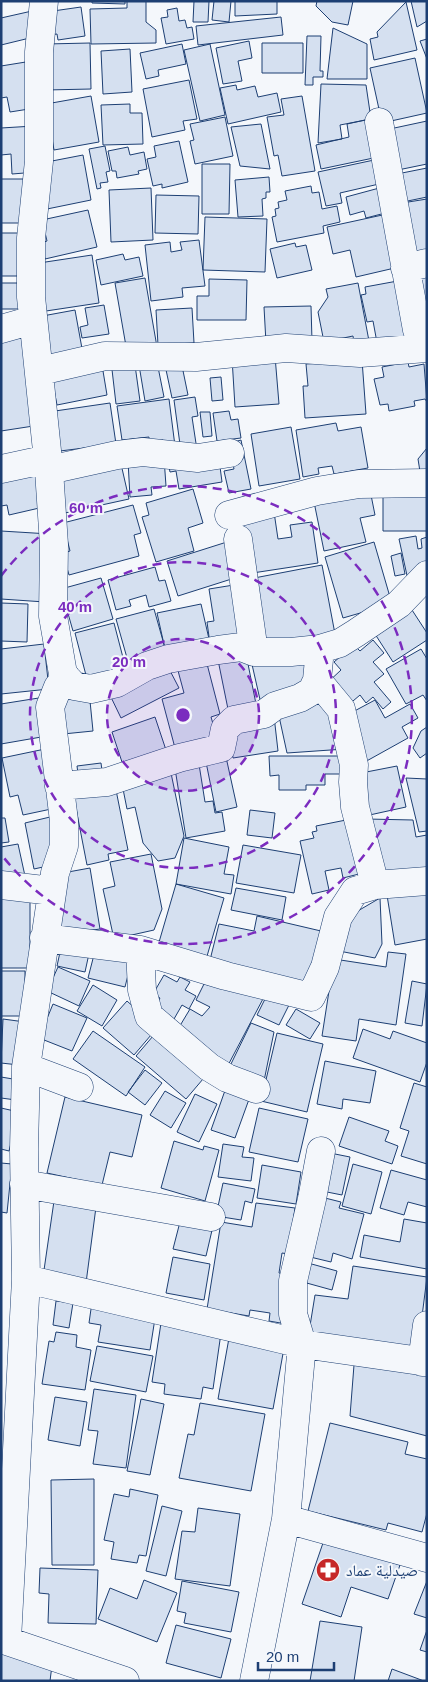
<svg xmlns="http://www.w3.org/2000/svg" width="428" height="1682" font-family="Arial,'Noto Naskh Arabic',sans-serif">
<rect width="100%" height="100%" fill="#f4f7fb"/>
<!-- building -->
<path fill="#d5e0f0" stroke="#1d3f73" d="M92 1H125V4L92 3Z
M127 1H146V22L156 30V43L91 44 90 9 127 8Z
M194 1H209L208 22H193Z
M214 1H231L229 22 212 20Z
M235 1H277V14L235 16Z
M317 1H353L348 25 332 22 316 6Z
M411 1H427V21L417 27Z
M406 2 417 50 374 60 370 39 378 37 377 32Z
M81 7 85 36 58 40 57 34 49 35 46 12Z
M177 8 179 21 185 20 187 28 192 27 194 39 166 44 161 18 168 17 167 10Z
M32 11 38 36 1 45V18Z
M281 17 283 35 198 45 196 26Z
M333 28 367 44V79H327Z
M307 36H321L320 71H323V77H313V85H305Z
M427 39V59L420 41Z
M249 41 252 58 238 61 242 81 223 84 216 48Z
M90 43 91 89 46 90V44Z
M262 43H303V73H262Z
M182 44 186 64 158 70 159 76 146 79 140 53Z
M210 44 225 115 200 121 184 50Z
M130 49 132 92 103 94 101 51Z
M415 58 427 113 382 123 370 68Z
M32 61 29 109 10 112 7 97 1 98V66Z
M189 80 197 119 183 121 185 130 152 137 143 89Z
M321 84 366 85 371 119 340 125 342 139 318 143Z
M236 85 237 90 255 86 258 97 277 93 281 112 228 124 220 88Z
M91 96 99 142 54 150 46 104Z
M302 96 315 171 282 176 278 155 274 156 267 117 284 115 281 99Z
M130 104V113H142L143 144 103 145 101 105Z
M225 117 233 156 195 164 190 141 194 140 190 124Z
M374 118 383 156 321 169 316 145 349 137 347 124Z
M427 121V164L393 171 385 130Z
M261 124 270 169 240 166 231 127Z
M34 126 37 172 12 174 11 154 1 155V128Z
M179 141 188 182 162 188V184L153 186 147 159 156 157 154 146Z
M105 146 110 171 106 172 108 182 100 183 101 188 97 189 89 149Z
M128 147 130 155 144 152 147 169 138 171 139 174 117 178 116 171H112L108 151Z
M83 155 91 200 47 209 52 161Z
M374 160 379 184 340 193 342 203 326 206 318 172Z
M202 164H230L229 214H202Z
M427 168V197L398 203 392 175Z
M269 177 270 192H266V198L262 199 263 216 238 217 235 180Z
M1 179H24V223H1Z
M311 186 312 193 319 192 322 209 337 206 340 222 323 226 324 233 277 242 272 217 276 216 275 209 279 208 278 202 287 200 285 191Z
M383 187 389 212 366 218 364 211 350 215 346 197Z
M151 188 153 240 111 242 109 190Z
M156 195 199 196 198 234 155 233Z
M427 199V256L410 259 402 203Z
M88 210 97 247 45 259 41 243 47 241 42 220Z
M387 214 399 267 356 277 350 250 333 254 327 227Z
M205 217 267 219 265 272 203 270Z
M1 233H22V276H1Z
M199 240 205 286 182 288 183 297 151 301 145 245 170 242 171 252 182 250 180 242Z
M295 243 296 247 306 245 312 270 277 278 270 249Z
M123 254 125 260 139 257 143 276 101 285 96 260Z
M92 255 99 303 46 311 39 263Z
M427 266V302L423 303 415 269Z
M145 278 157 347 127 352 115 283Z
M209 279 247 280 246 320H197V296H209Z
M403 280 415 340 378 348 373 321 367 322 361 295 366 294 365 287Z
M1 283H24V309H1Z
M358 283 369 341 354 343 353 336 324 342 318 312 328 297 326 289Z
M104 305 109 334 82 338 80 327 88 325 85 308Z
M311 306 312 341 266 343 264 307Z
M192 308 194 343 158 345 156 310Z
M75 310 83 354 45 361 37 317Z
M26 334 40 425 1 431V338Z
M275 356 279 404 235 407 232 358Z
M134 358 140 401 116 404 111 361Z
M362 360 366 414 305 418 303 386H308L306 364Z
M181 361 188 395 172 398 165 365Z
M157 362 164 397 145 401 139 365Z
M408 362 409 367 424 364 427 402 425 399 414 401 415 406 389 411 388 404 380 405 374 379 384 377 382 367Z
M102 365 107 395 57 405 51 375Z
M221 377 223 400 212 401 210 378Z
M195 397 198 416 192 417 197 450 181 452 174 400Z
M169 399 175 446 163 447V440L149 442V437L122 440 117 406Z
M110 403 116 444 60 451 55 411Z
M229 411 231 420 238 419 241 438 217 441 213 413Z
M200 412H210L212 436 203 437Z
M336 423 338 431 361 427 368 468 334 474 332 466 318 468 319 474 303 477 296 430Z
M291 427 300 479 259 486 251 434Z
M241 440 251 489 229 493 224 471 234 469 231 454 234 442Z
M427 448V477L421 478 418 459Z
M164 458 166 486 151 487 152 495 130 497 128 461Z
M219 459 222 482 179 489 176 471 170 472 168 462Z
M121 464 129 499 65 513 57 478Z
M38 467 48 506 9 515 7 505 1 506V475Z
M369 485 375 515 360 518 366 542 324 551 313 497Z
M193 489 203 523 188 528 194 551 156 562 142 517 149 515 146 503Z
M383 492H427V531H383Z
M133 505 141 533 134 535 139 556 69 575 63 553 70 551 63 523Z
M274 512 278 539 292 537 290 525 312 522 318 563 246 574 238 517Z
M1 531 50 534 45 602 1 599Z
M416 536 418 549 422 548 421 539 427 537V566L408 580 399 539Z
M230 541 241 576 178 596 167 561Z
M374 542 390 597 381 607 343 618 325 557Z
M401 553 405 574 395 576 391 556Z
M322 565 335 634 261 645 249 579Z
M155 567 159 581 165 580 171 601 149 607 146 595 129 600 131 606 116 610 108 580Z
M101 578 113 619 73 631 61 589Z
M240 584 249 638 210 644 207 622 214 621 209 589Z
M1 603 28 604 27 642 1 641Z
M201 604 209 639 165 649 157 613Z
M154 609 167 655 129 665 116 619Z
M412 610 427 633V640L393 662 375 634Z
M114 623 127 673 88 683 75 633Z
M373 640 384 653 373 662 384 674 374 682 391 702 383 709 373 697 366 703 360 695 346 707 326 684 341 670 334 662 354 645 360 651Z
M44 644 49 689 1 694V649Z
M245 649 258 714 230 719 217 655Z
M421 649 427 659V701L423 695 406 704 386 669Z
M307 652 314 683 261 704 251 660Z
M206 660 220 714 211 717 219 744 175 748 162 699 184 693 177 667Z
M165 661 179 688 121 718 108 691Z
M89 691 93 731 63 734 58 694Z
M324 693 345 749 287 753 277 707Z
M45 697 47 736 1 744V704Z
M375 700 385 718 410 704 418 718 402 727 408 738 363 763 347 715Z
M274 716 278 751 233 758 230 735Z
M155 717 167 753 124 768 112 732Z
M427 727V753L420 758 413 748 421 731Z
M45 749 56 808 23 815 18 795 10 797 2 758Z
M269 756H349V774H325V785H306V790H279V775L270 776Z
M226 757 237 807 216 812 206 762Z
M198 758 205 802 213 801 215 813 222 812 225 831 186 838 174 762Z
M101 763 103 778 79 781 77 766Z
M397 766 406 807 365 816 356 774Z
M171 773 184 836 175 858 158 861 143 843 135 807 127 809 122 784Z
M406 778 427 779V831L419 832Z
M116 790 128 850 108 854 109 860 87 865 74 798Z
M250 810 275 813 272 838 247 835Z
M50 817 57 852 52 865 34 869 25 823Z
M1 818H5L9 842 1 843Z
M356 818 359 874 343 878 341 868 325 871 329 890 312 894 300 841 314 838 312 832 317 831 316 826Z
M367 819 413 820 416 837 427 835V878L380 880Z
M184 838 229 847 224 874 234 875 231 894 176 884Z
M18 844 25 876 1 881V847Z
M243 845 301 855 294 893 236 883Z
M151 854 162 909 154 930 114 939 103 889 115 886 110 862Z
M90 868 100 929 59 935 68 872Z
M424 883 427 897V939L395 945 386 889Z
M176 884 224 898 205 963 157 949Z
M236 888 286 897 282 920 231 910Z
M1 889 30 896V968H1Z
M380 898 382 944 375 958 334 950 344 919Z
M257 916 321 931 308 987 209 964 219 924 254 931Z
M62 943 90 949 85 972 57 966Z
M96 947 133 955 125 987 88 978Z
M388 952 406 954 396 1025 359 1019 356 1041 322 1036 334 959 386 967Z
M58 967 90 981 79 1006 47 991Z
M1 971H25V1016H1Z
M164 975 177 982 180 977 190 982 185 990 196 996 189 1009 182 1005 170 1026 150 1015 160 998 153 994Z
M412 981 427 984 422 1026 405 1023Z
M204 984 264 997 225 1071 178 1029 190 1009 202 1016 210 1007 196 1000Z
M93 985 117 1000 102 1026 77 1011Z
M267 995 289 1005 279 1025 257 1015Z
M127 1001 157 1028 134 1055 103 1028Z
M53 1004 87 1018 72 1051 39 1038Z
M296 1009 320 1023 310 1039 286 1025Z
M3 1019 25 1022 19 1065 1 1063Z
M251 1023 274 1032 264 1081 230 1066Z
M159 1029 209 1072 186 1099 136 1056Z
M363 1029 390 1039 393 1031 427 1043V1062L420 1082 353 1058Z
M93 1031 145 1067 126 1096 73 1059Z
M277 1033 323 1044 307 1112 261 1101Z
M325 1061 376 1071 370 1103 343 1099 342 1109 317 1104Z
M145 1070 162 1083 145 1105 128 1092Z
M1 1077 19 1080 16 1100 1 1098Z
M228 1082 252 1091 235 1138 211 1130Z
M414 1083 427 1087V1164L401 1156 409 1131 400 1128Z
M165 1091 186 1103 171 1128 150 1115Z
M195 1094 217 1104 199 1142 177 1132Z
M65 1097 142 1115 132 1157 110 1152 102 1185 47 1173Z
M1 1108 19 1112 9 1151 1 1149Z
M259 1108 308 1119 298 1162 249 1152Z
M349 1117 389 1131 385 1141 398 1146 392 1164 339 1146Z
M174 1141 203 1150 204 1146 219 1150 205 1201 161 1188Z
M223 1144 244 1147 242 1157 254 1158 251 1181 218 1177Z
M330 1153 350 1157 342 1195 322 1191Z
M1 1163 12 1164 7 1213 1 1212Z
M353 1164 382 1172 371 1214 342 1206Z
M262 1165 301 1172 296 1204 257 1198Z
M391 1170 427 1180V1207L408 1202 404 1215 380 1208Z
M223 1183 255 1189 252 1203 245 1201 241 1220 216 1216Z
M321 1197 341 1202 339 1208 364 1214 352 1259 333 1253 331 1262 306 1256Z
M54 1201 96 1207 86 1283 43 1277Z
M256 1203 295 1208 288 1254 282 1253 279 1273 288 1275 292 1325 269 1321 270 1313 250 1310 249 1316 207 1309 221 1222 252 1227Z
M181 1218 213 1226 206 1256 173 1249Z
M404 1219 427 1223V1269L360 1257 364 1235 400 1242Z
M173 1257 210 1264 204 1300 166 1293Z
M308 1263 337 1271 332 1290 303 1282Z
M353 1266 427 1277 418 1348 309 1332 315 1295 348 1299Z
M56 1301 73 1303 69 1328 53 1325Z
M92 1302 156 1312 150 1350 98 1342 101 1325 89 1323Z
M161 1323 221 1333 213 1389 203 1387 201 1399 164 1394 165 1384 152 1382Z
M56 1332 77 1335 76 1347 91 1350 85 1390 42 1384 49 1341 54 1342Z
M229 1338 284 1348 273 1409 218 1399Z
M97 1346 153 1356 146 1392 90 1381Z
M354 1365 427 1375V1436L350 1416Z
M94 1389 136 1395 126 1468 93 1464 98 1431 88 1430Z
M55 1397 87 1402 80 1446 48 1440Z
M141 1399 164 1404 150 1475 127 1471Z
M200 1403 265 1414 251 1491 179 1478 188 1434 194 1435Z
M330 1423 408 1442 405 1454 427 1459V1513L422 1532 388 1523 386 1530 308 1511Z
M94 1479V1565H52L51 1480Z
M130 1489 158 1495 146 1556 139 1555 137 1563 111 1559 114 1542 104 1540 114 1494 129 1497Z
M162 1506 182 1511 166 1576 146 1571Z
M198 1508 240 1514 230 1586 175 1579 182 1531 195 1532Z
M324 1540 400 1565 388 1599 351 1587 341 1617 302 1604Z
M40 1568 98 1570 96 1624 48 1623 49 1594 39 1593Z
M144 1580 177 1593 157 1642 98 1619 110 1588 137 1599Z
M182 1581 239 1592 231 1632 184 1623 186 1613 177 1611Z
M427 1581V1618L414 1614Z
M320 1621 362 1627 354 1681H310Z
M176 1625 231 1639 221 1678 166 1663Z
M427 1630V1652L420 1650Z
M1 1650 53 1657 50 1681H1Z
M392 1669 424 1681H388Z"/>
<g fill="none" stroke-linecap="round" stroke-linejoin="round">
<!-- minor casing -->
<g stroke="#1d3f73" stroke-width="29">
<path id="minor" d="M44 1 39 52V161L31 238V297L49 470 54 545 53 616 63 674 74 686 91 689 117 683 147 666 168 659 218 650 241 647 254 652H291L320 649 340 643 356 633 399 604 427 575
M379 122 417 330 427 343
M405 268 427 263
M1 329 33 320
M40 371 105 356 196 357 286 348 360 353 427 348
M1 469 48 459
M49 470 117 455 143 452 198 458 230 453
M229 515 317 491 359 484 427 483
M238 539 254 652
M317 680 341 709 354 765 353 782 355 807 375 885
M59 786 107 782 179 758 221 748 225 729 234 720 264 714 275 706 300 698 312 691 317 680 320 649
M1 885 52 891
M44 938 140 950 226 976 311 997 325 967 338 917 355 891 375 885 427 881
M140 950 142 990 149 1016 209 1067 227 1078 256 1089
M26 1067 79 1087
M24 1184 211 1217
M26 1279 302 1344 427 1362
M422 1362 427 1325
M286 1519 427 1558
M1 1639 125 1681
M7 1640 26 1279 24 1149 26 1067 55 873 64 846V821L50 707 58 687 66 677
M254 1681 286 1519 302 1344 293 1314V1281L312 1199 321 1151"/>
</g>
<!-- minor -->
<use href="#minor" stroke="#f4f7fb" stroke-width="28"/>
</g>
<!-- distance rings -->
<circle cx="183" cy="715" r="76" fill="#7b2cbf" fill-opacity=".12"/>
<g fill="none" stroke="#7b2cbf" stroke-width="2.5" stroke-dasharray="9 6">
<circle cx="183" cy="715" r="76"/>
<circle cx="183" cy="715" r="153"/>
<path d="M1 576A229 229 0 1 1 1 854"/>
</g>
<!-- icons -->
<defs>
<g id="pharmacy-disc" transform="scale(1.25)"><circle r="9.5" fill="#c62828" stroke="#f4f7fb"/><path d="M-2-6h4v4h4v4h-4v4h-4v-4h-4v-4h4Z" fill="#fff"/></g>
</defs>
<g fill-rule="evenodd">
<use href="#pharmacy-disc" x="328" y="1570"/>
</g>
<g text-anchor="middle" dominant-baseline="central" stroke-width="4" stroke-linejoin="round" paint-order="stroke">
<!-- poi labels -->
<g font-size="16" fill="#1d3f73" stroke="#f4f7fb" text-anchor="start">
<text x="346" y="1570">صيدلية عماد</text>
</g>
</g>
<circle cx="183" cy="715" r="8" fill="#7b2cbf" stroke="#f4f7fb" stroke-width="2.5"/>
<g font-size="15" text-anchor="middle" font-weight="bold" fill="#7b2cbf" stroke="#f4f7fb" stroke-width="4" stroke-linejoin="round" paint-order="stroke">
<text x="86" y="513">60 m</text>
<text x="75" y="612">40 m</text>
<text x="129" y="667">20 m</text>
</g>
<!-- border -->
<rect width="428" height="1682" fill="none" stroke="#1d3f73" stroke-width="5"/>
<!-- scale -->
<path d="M258 1662v8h76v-8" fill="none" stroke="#1d3f73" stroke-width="2.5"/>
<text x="266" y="1662" font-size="15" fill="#1d3f73" stroke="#f4f7fb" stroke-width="4" paint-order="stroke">20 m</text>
</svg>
